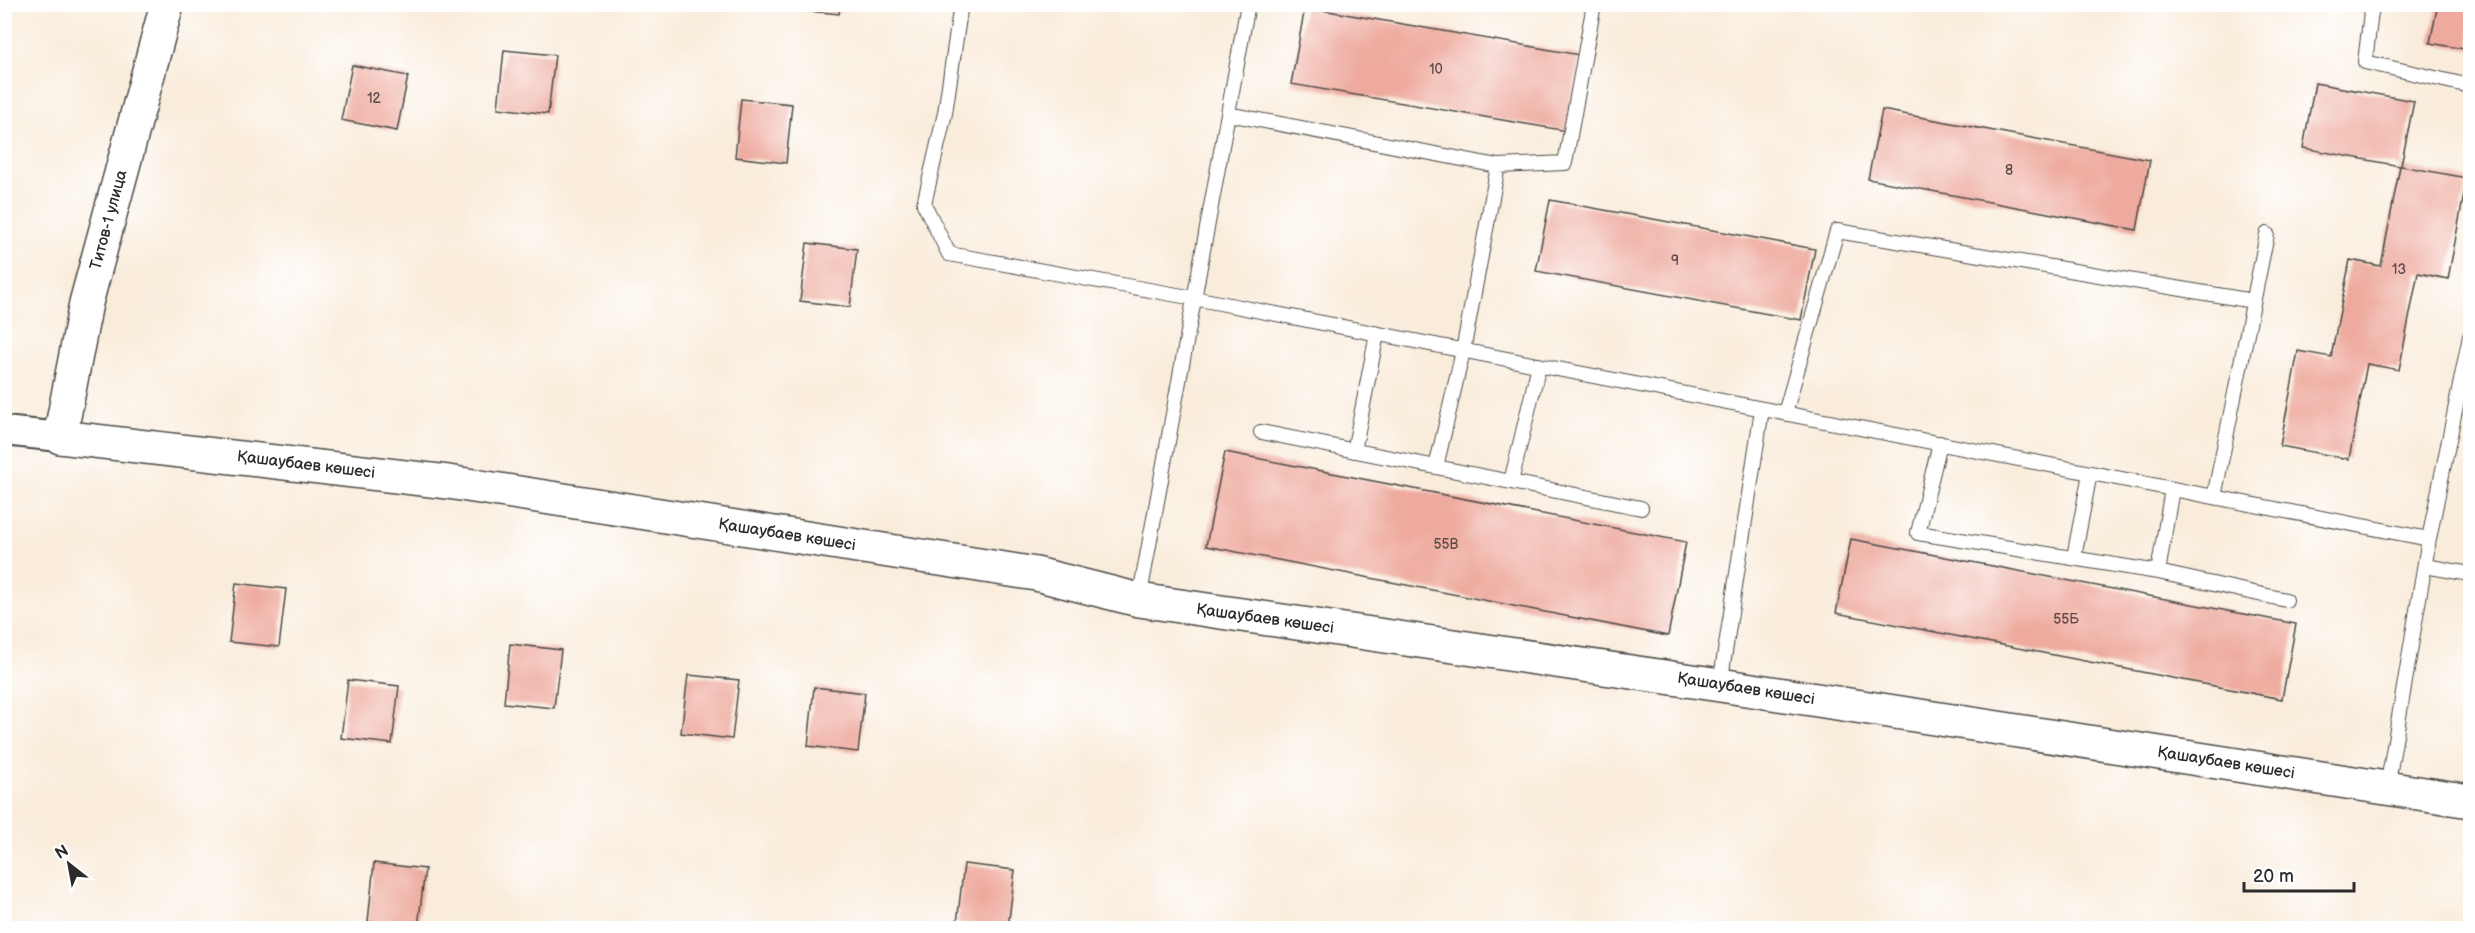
<svg xmlns="http://www.w3.org/2000/svg" width="2475" height="933" font-family="'Balsamiq Sans',sans-serif">
<rect width="100%" height="100%" fill="#fff"/>
<filter id="ink" filterUnits="userSpaceOnUse"><feTurbulence type="fractalNoise" baseFrequency=".0167" numOctaves="2"/><feDisplacementMap in="SourceGraphic" scale="12" xChannelSelector="R" yChannelSelector="G"/><feConvolveMatrix kernelMatrix="1 2 1 2 8 2 1 2 1" color-interpolation-filters="sRGB"/></filter>
<filter id="wash" filterUnits="userSpaceOnUse"><feTurbulence type="fractalNoise" baseFrequency=".008" numOctaves="4" result="noise"/><feDisplacementMap in="SourceGraphic" scale="24" xChannelSelector="R" yChannelSelector="G"/><feGaussianBlur stdDeviation="1.35" result="paint"/><feColorMatrix in="noise" values="0 0 0 0 0 0 0 0 0 0 0 0 0 0 0 0 0 1.4 0 .05"/><feComposite in="paint" operator="in"/></filter>
<g filter="url(#wash)">
<rect width="100%" height="100%" fill="#f9ecdb"/>
<g id="blocks">
<!-- building -->
<path fill="#eeaa9e" d="M789 4H840L839 14 789 9Z
M2438 4H2470V50L2430 43Z
M1305 7 1580 55 1567 131 1291 84Z
M504 50 555 55 548 114 498 108Z
M352 65 408 76 397 131 341 120Z
M2315 83 2414 101 2401 166 2467 178 2448 279 2418 273 2399 370 2367 364 2349 459 2280 446 2298 351 2331 357 2350 260 2381 266 2400 166 2303 148Z
M741 99 792 104 786 163 735 157Z
M1882 110 2150 160 2137 230 1868 179Z
M1550 200 1815 249 1801 320 1536 271Z
M807 243 857 249 850 307 800 301Z
M1225 452 1686 542 1668 636 1206 546Z
M1851 539 2296 624 2282 699 1836 613Z
M236 583 286 589 279 647 229 642Z
M510 644 561 650 554 708 504 703Z
M688 675 739 680 732 739 681 733Z
M348 680 399 686 392 744 341 738Z
M814 687 865 693 858 752 808 746Z
M374 863 425 869 418 927 368 922Z
M964 864 1015 870 1008 928 957 923Z"/>
</g>
</g>
<g filter="url(#ink)">
<use href="#blocks" fill-opacity="0" stroke="#4a4845" stroke-width="1.5"/>
<g fill="none" stroke-linecap="round" stroke-linejoin="round">
<!-- lane casing -->
<g stroke="#4a4845" stroke-width="16">
<path id="lane" d="M961 4 945 113 924 204 949 254 1194 298 2429 539
M2372 4 2365 62 2470 86
M1228 114 1498 166
M1785 413 1837 231 2253 301
M1261 432 1641 508
M1940 443 1918 533 2158 572 2286 600
M1354 451 1377 334
M1436 467 1463 351 1498 166 1565 163 1594 4
M1511 482 1539 365
M2214 497 2267 234
M2074 557 2090 473
M2425 566 2470 574
M2158 572 2172 489
M1139 600 1248 4
M1720 685 1762 409
M2387 788 2429 539 2470 336"/>
</g>
<!-- street casing -->
<g stroke="#4a4845" stroke-width="32">
<path id="street" d="M4 431 60 437"/>
</g>
<!-- secondary casing -->
<g stroke="#4a4845" stroke-width="36">
<path id="secondary" d="M167 4 86 303 60 437 448 482 1036 574 1139 600 1720 685 2470 801"/>
</g>
<!-- lane -->
<use href="#lane" stroke="#fff" stroke-width="14"/>
<!-- street -->
<use href="#street" stroke="#fff" stroke-width="28"/>
<!-- secondary -->
<use href="#secondary" stroke="#fff" stroke-width="33"/>
</g>
</g>
<g text-anchor="middle" dominant-baseline="central" stroke-width="5" stroke-linejoin="round" paint-order="stroke">
<!-- number labels -->
<g font-size="14" fill="#5c4b48">
<text x="1436" y="69">10</text>
<text x="374" y="98">12</text>
<text x="2009" y="170">8</text>
<text x="1675" y="260">9</text>
<text x="2399" y="269">13</text>
<text x="1446" y="544">55В</text>
<text x="2066" y="619">55Б</text>
</g>
<!-- street labels -->
<g font-size="16" fill="#2b2b2b" stroke="#fff">
<text transform="translate(109 220) rotate(-75)">Титов-1 улица</text>
<text transform="translate(306 465) rotate(7)">Қашаубаев көшесі</text>
<text transform="translate(787 535) rotate(9)">Қашаубаев көшесі</text>
<text transform="translate(1265 619) rotate(8)">Қашаубаев көшесі</text>
<text transform="translate(1746 689) rotate(9)">Қашаубаев көшесі</text>
<text transform="translate(2226 763) rotate(9)">Қашаубаев көшесі</text>
</g>
</g>
<!-- margin -->
<rect width="2475" height="933" fill="none" stroke="#fff" stroke-width="24"/>
<!-- north arrow -->
<g transform="translate(69 864) rotate(329)" stroke="#ffffff" stroke-width="4.5" paint-order="stroke">
<path d="M0-4.5L10 22L0 15L-10 22Z" fill="#2b2b2b"/>
<text y="-9" font-size="16" font-weight="bold" text-anchor="middle" fill="#2b2b2b">N</text>
</g>
<!-- scale -->
<path d="M2244 882v9h110v-9" fill="none" stroke="#2b2b2b" stroke-width="3"/>
<text x="2253" y="882" font-size="18" fill="#2b2b2b" stroke="#ffffff" stroke-width="4.5" paint-order="stroke">20 m</text>
</svg>
